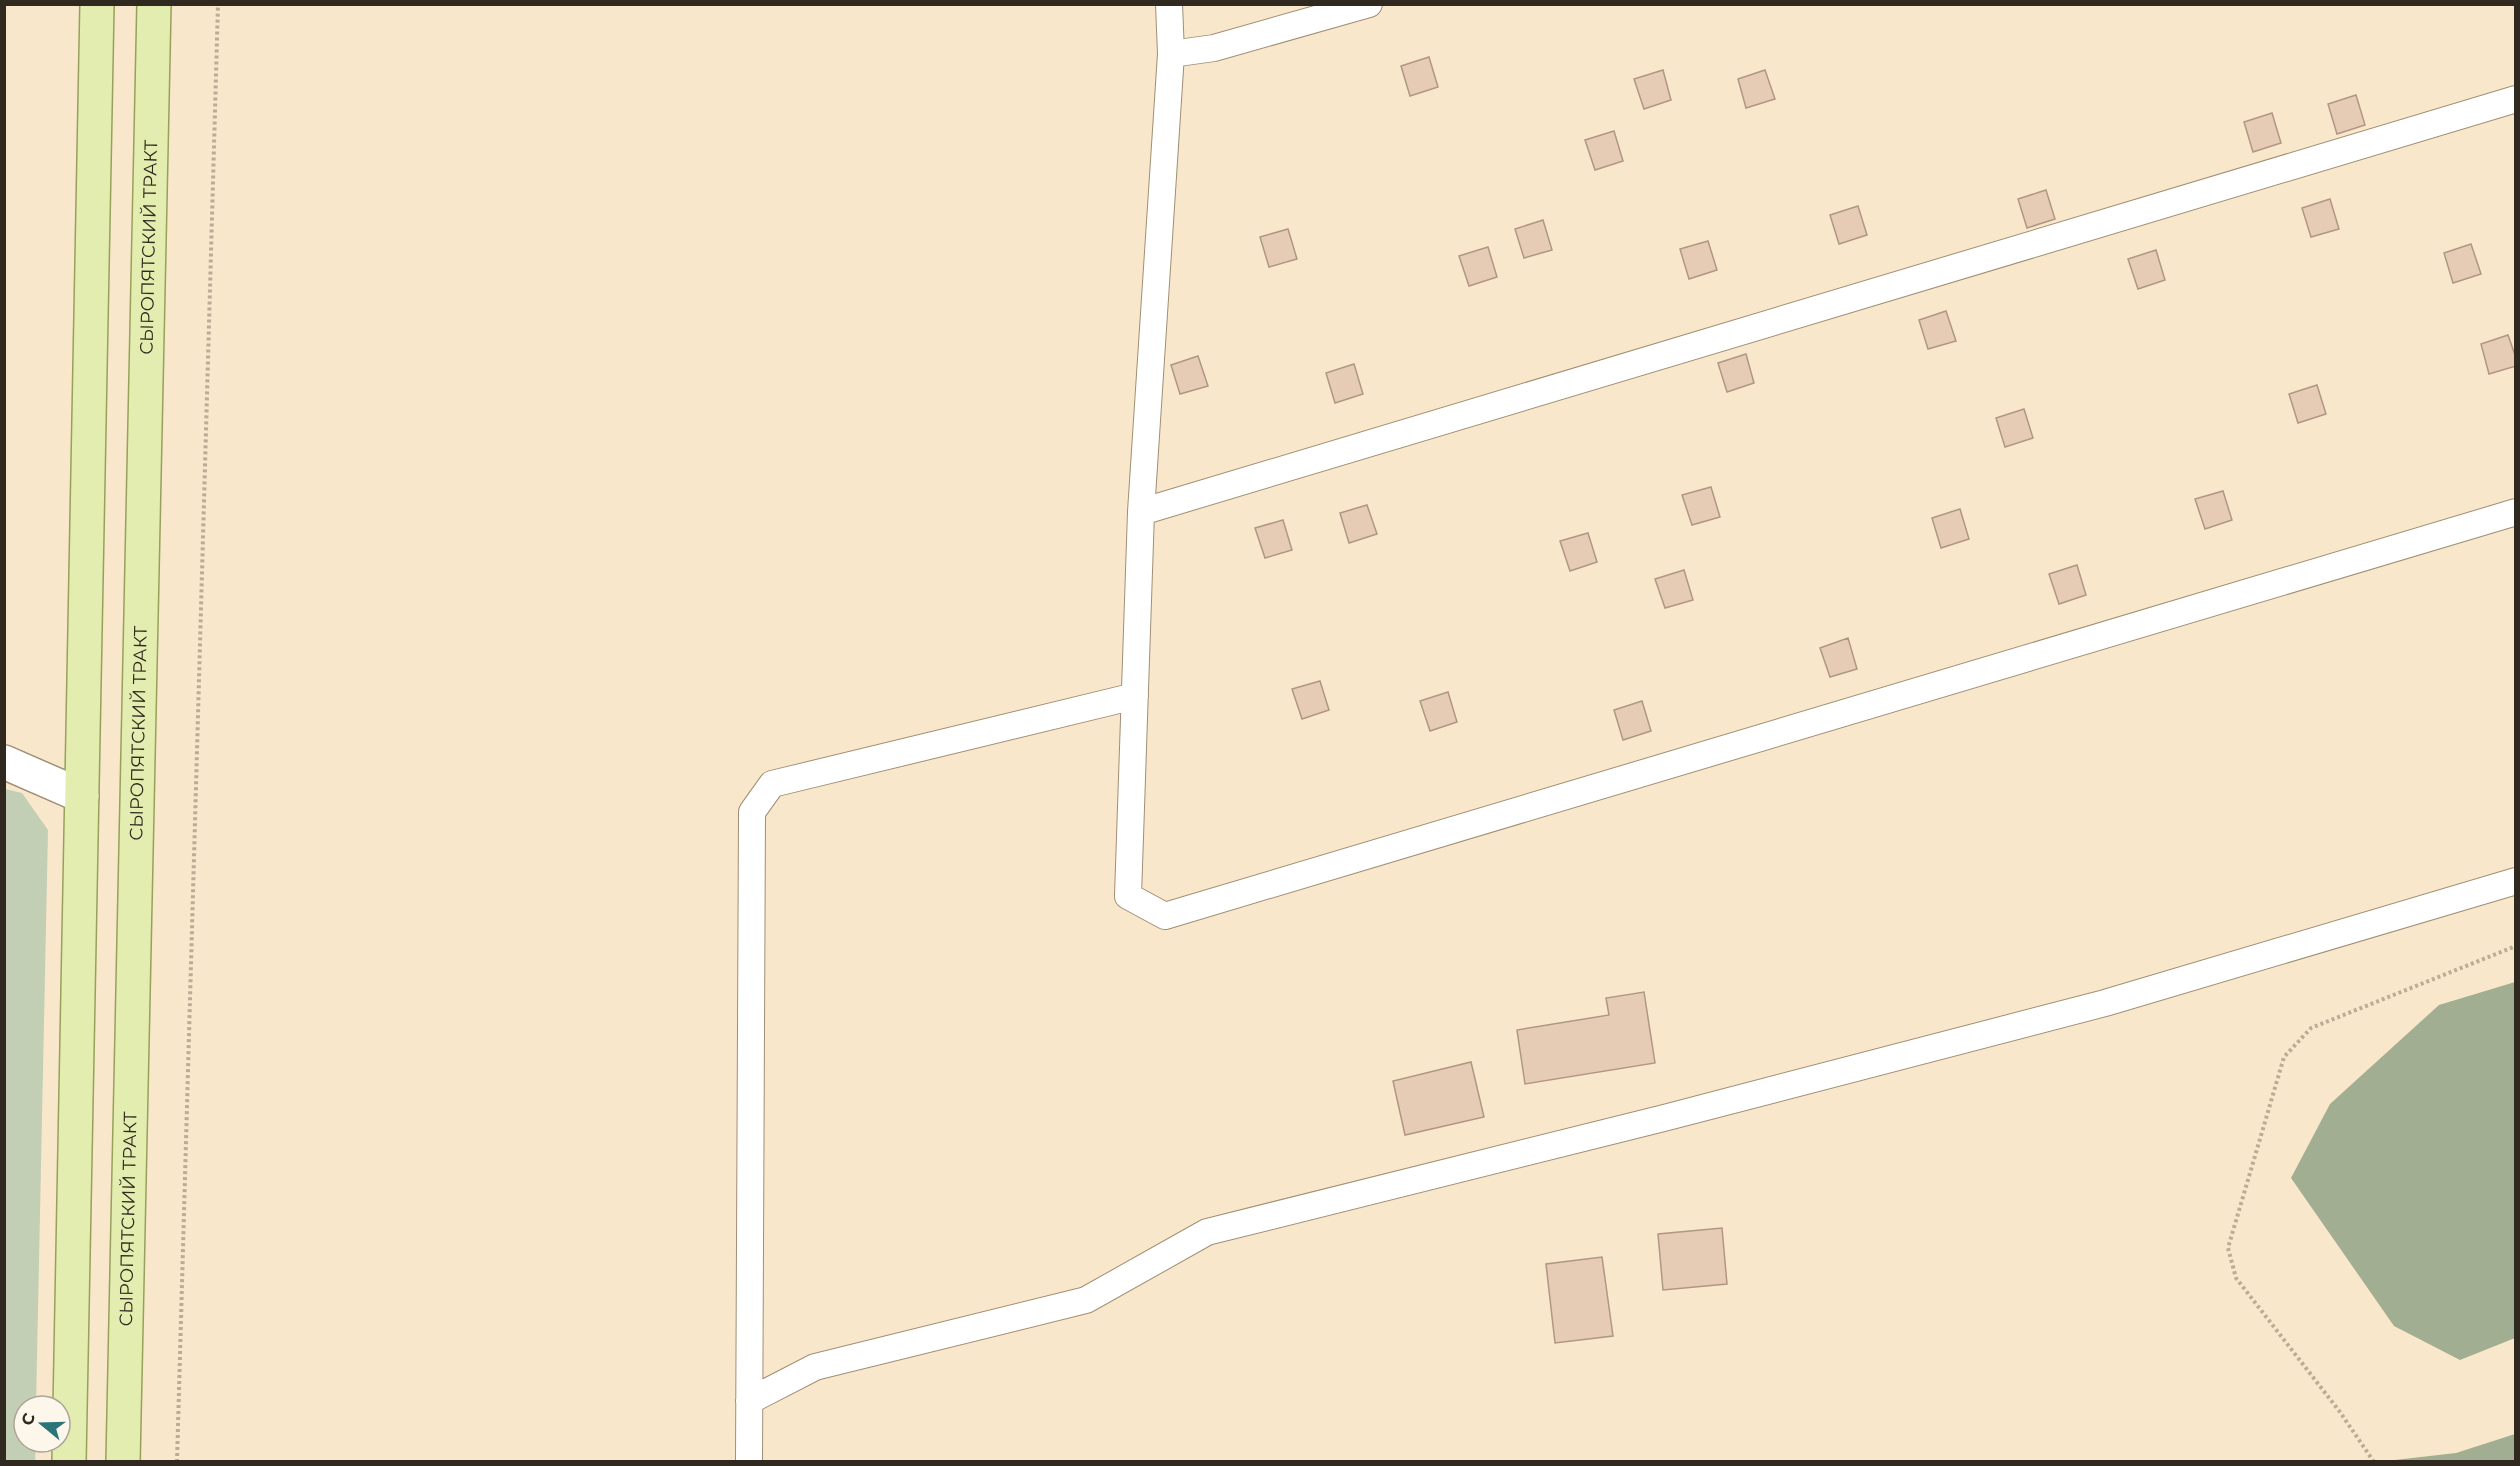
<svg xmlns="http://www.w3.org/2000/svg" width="2520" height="1466" font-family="Montserrat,sans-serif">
<rect width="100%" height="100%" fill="#f9e7cb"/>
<!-- green -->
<path fill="#c2cfb4" d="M5 789 22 793 48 830 36 1406H24V1442H36L35 1462 4 1461Z"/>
<!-- forest -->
<path fill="#a1ae91" d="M2515 982V1338L2460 1360 2394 1326 2291 1178 2330 1104 2439 1005Z
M2515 1434V1461H2386L2456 1453Z"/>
<!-- building -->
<path fill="#e6cbb5" stroke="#b09783" stroke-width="1.5" d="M1429 57 1438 87 1410 96 1401 66Z
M1663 70 1671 100 1644 109 1634 79Z
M1765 70 1775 99 1746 108 1738 79Z
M2356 95 2365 125 2337 134 2328 104Z
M2272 113 2281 143 2253 152 2244 122Z
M1614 131 1623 161 1595 170 1585 140Z
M2046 190 2055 219 2027 228 2018 199Z
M2330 199 2339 229 2311 237 2302 208Z
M1858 206 1867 235 1839 244 1830 215Z
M1543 220 1552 250 1524 258 1515 229Z
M1288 229 1297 259 1269 267 1260 237Z
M1708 241 1717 270 1689 279 1680 249Z
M2471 244 2481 274 2453 283 2444 253Z
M1488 247 1497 277 1469 286 1459 256Z
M2156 250 2165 280 2138 289 2128 259Z
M1946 311 1956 341 1928 349 1919 320Z
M2508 335 2516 358V366L2489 374 2481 344Z
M1746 354 1754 383 1727 392 1718 363Z
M1198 356 1208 386 1180 394 1171 365Z
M1354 364 1363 394 1335 403 1326 373Z
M2317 385 2326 414 2298 423 2289 394Z
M2024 409 2033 438 2005 447 1996 418Z
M1711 487 1720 517 1692 525 1682 495Z
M2223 491 2232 520 2205 529 2195 499Z
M1367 505 1377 534 1349 543 1340 513Z
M1960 509 1969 539 1941 548 1932 518Z
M1283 520 1292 550 1265 558 1255 528Z
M1588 533 1597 562 1570 571 1560 541Z
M2077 565 2086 595 2059 604 2049 574Z
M1684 570 1693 600 1665 608 1655 579Z
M1848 638 1857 669 1830 677 1820 648Z
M1320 681 1329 710 1302 719 1292 689Z
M1448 692 1457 722 1430 731 1420 701Z
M1642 701 1651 731 1623 740 1614 710Z
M1644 992 1655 1063 1525 1084 1517 1030 1609 1015 1606 998Z
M1471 1062 1484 1117 1405 1135 1393 1081Z
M1722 1228 1727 1284 1663 1290 1658 1234Z
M1602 1257 1613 1336 1555 1343 1546 1264Z"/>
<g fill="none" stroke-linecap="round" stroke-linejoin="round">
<!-- service casing -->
<g stroke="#a08f75" stroke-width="28">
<path id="service" d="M1169 4 1171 54 1141 512 1128 896 1165 916 2516 512
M1171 54 1214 48 1369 4
M1141 512 2516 99
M749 1401 815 1367 1086 1300 1207 1232 1664 1118 2105 1003 2516 881
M749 1462 752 812 772 784 1135 696"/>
</g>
<!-- minor casing -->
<g stroke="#a08f75" stroke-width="36">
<path id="minor" d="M4 762 82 796"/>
</g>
<!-- primary casing -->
<g stroke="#97a15a" stroke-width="36">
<g id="primary">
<path d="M69 1462 97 4"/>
<path id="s1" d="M123 1462 154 4"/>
</g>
</g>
<!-- path -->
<path stroke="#baac95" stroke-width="4" stroke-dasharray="3 3" stroke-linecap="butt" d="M177 1462 218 4
M2374 1462 2340 1412 2236 1278 2228 1248 2284 1057 2311 1028 2516 946"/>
<!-- service -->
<use href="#service" stroke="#fff" stroke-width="26"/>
<!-- minor -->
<use href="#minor" stroke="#fff" stroke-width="33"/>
<!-- primary -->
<use href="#primary" stroke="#e2edaf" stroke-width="33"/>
</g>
<g text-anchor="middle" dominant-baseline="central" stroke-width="6" stroke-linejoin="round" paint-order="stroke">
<!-- street labels -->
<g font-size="18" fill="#30291f" stroke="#fdf6ea">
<text stroke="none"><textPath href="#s1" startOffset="1215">СЫРОПЯТСКИЙ ТРАКТ</textPath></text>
<text stroke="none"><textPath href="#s1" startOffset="729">СЫРОПЯТСКИЙ ТРАКТ</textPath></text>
<text stroke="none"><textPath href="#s1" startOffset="243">СЫРОПЯТСКИЙ ТРАКТ</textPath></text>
</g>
</g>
<!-- border -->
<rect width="2520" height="1466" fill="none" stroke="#30291f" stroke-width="12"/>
<!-- north arrow -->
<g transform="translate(42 1424) rotate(289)"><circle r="28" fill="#fdf6ea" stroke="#aba499" stroke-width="1.5"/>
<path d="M0-4.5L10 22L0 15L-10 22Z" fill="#2b7578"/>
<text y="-9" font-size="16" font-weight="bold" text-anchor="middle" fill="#30291f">С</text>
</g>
</svg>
